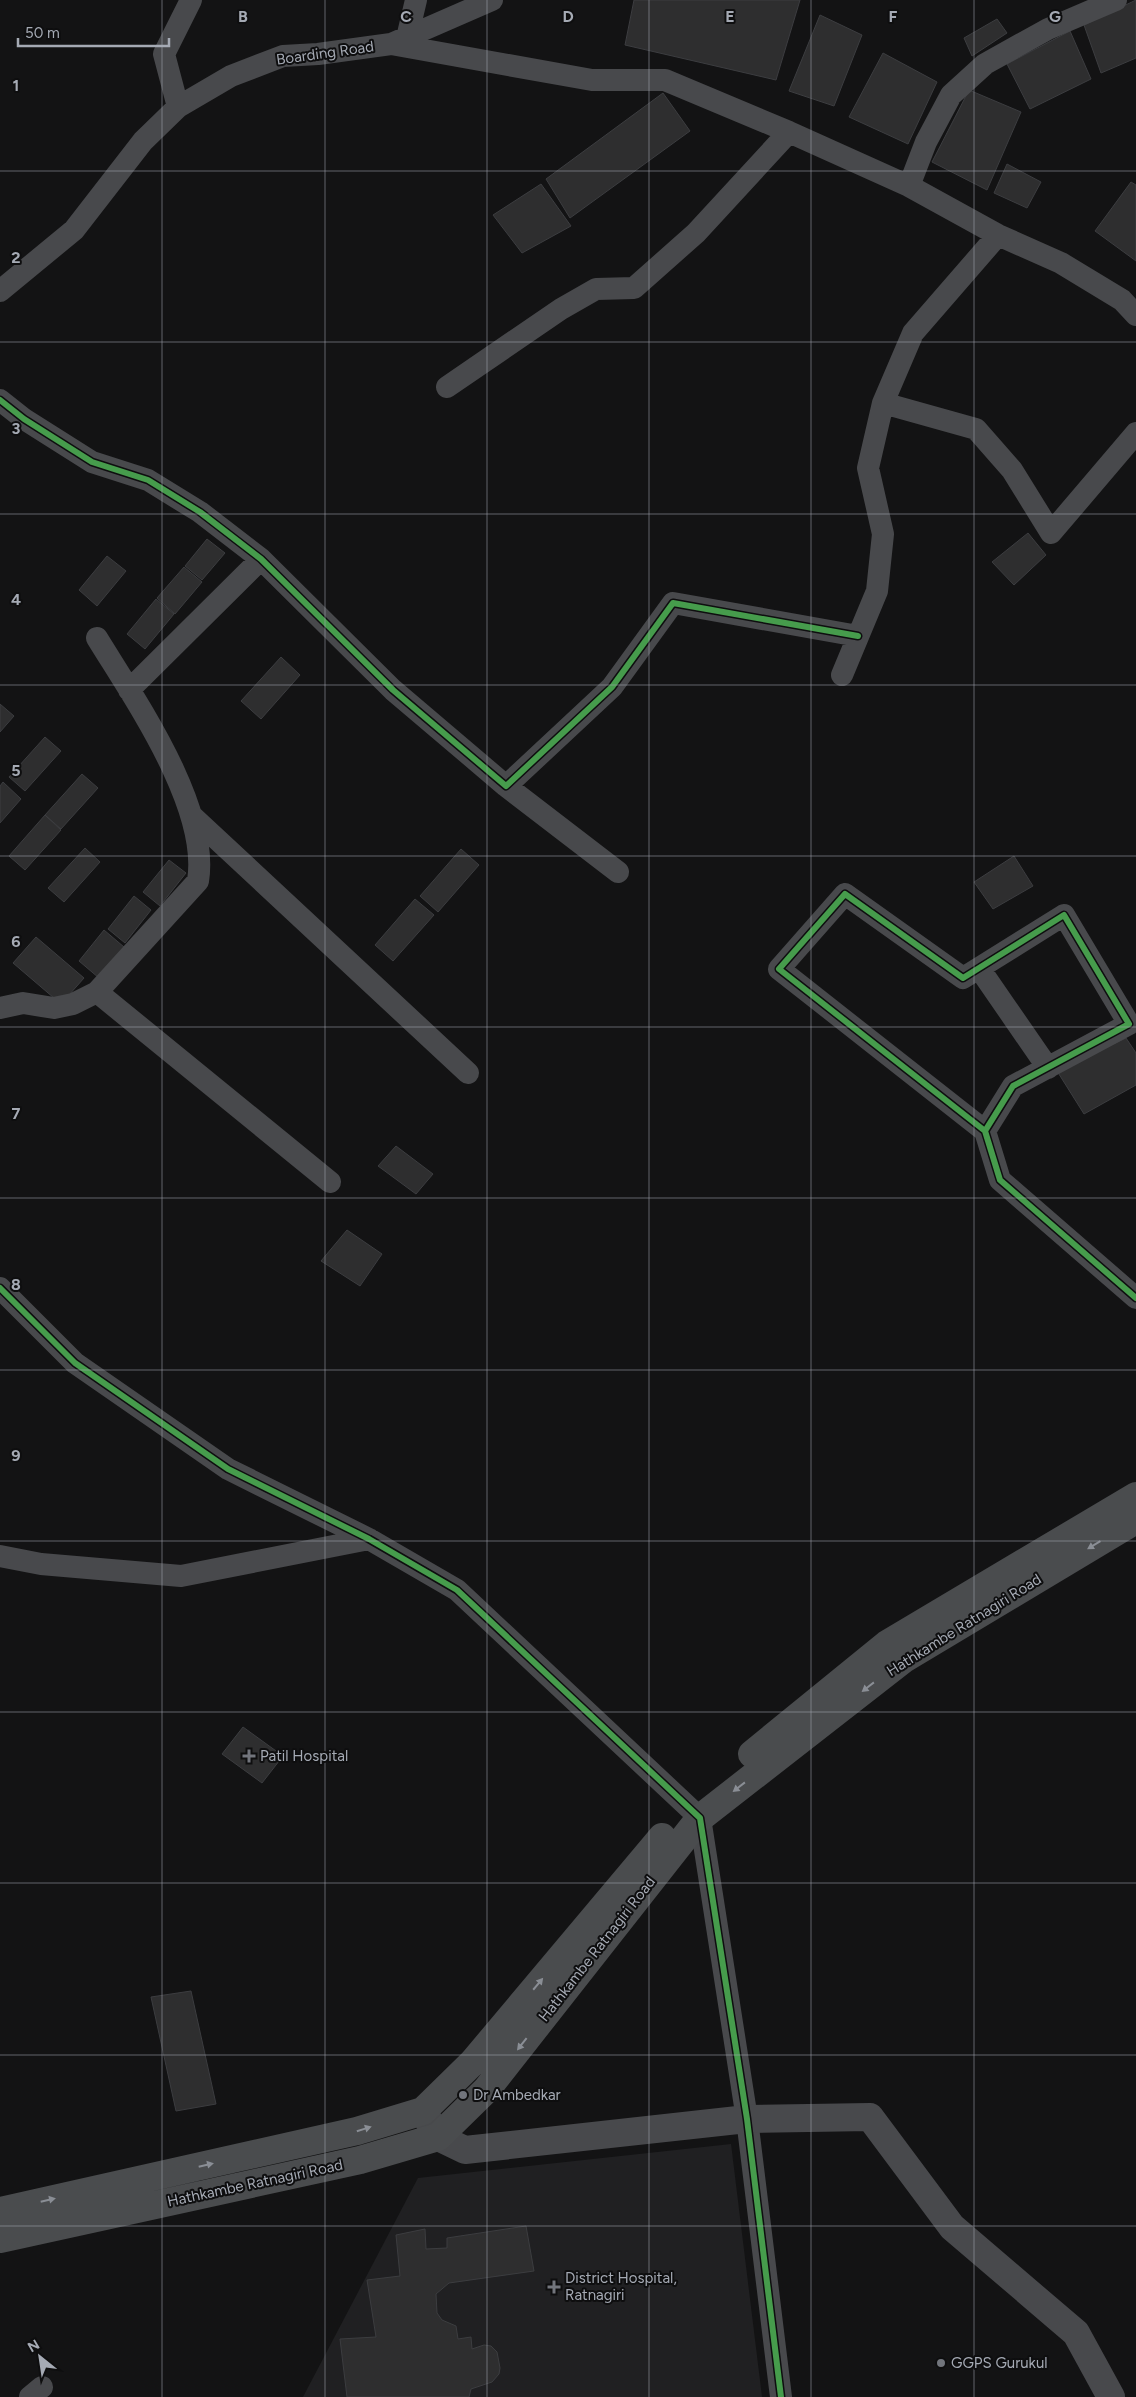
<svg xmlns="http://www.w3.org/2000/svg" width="1136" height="2397" font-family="Figtree,sans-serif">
<rect width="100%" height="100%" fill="#131314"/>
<!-- built -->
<path fill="#202022" d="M731 2144 762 2397H303L418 2178Z"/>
<!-- building -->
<path fill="#2e2e2f" stroke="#3c3d40" d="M634 0H800L776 80 625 45Z
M1136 0V58L1101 73 1084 25Z
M820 15 862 35 834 106 789 91Z
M997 19 1007 33 972 56 964 38Z
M1070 31 1091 79 1030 109 1007 64Z
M883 53 937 82 908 144 849 117Z
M969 90 1021 112 987 190 932 162Z
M663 93 690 131 570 218 546 179Z
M1007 164 1041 182 1027 208 994 193Z
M1131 182 1136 185V261L1095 231Z
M541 184 571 226 522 253 493 215Z
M1028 533 1046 555 1014 585 992 562Z
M207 539 225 553 202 580 185 566Z
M107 556 126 571 97 606 79 590Z
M184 567 202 582 175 614 157 598Z
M156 599 174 614 145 649 127 634Z
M281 657 300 675 261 719 241 701Z
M0 704 14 716 0 732Z
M45 737 61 751 25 791 9 777Z
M82 774 98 788 61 829 45 815Z
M3 782 21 799 0 823V786Z
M45 815 61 830 25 870 9 856Z
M85 848 100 862 64 902 48 888Z
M461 849 479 865 438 912 420 896Z
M1014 856 1033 886 993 909 974 882Z
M169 860 186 873 160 906 143 892Z
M134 896 151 910 125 943 108 929Z
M415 899 434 915 393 961 375 945Z
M104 930 124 947 99 978 79 961Z
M36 937 84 978 61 1004 13 963Z
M1126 1038 1136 1053V1085L1084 1114 1057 1071Z
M396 1146 433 1174 416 1194 378 1166Z
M347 1230 382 1254 360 1286 321 1261Z
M243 1727 283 1756 262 1783 222 1754Z
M191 1991 216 2104 176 2111 151 1997Z
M526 2226 534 2271 449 2283 436 2294 437 2313 442 2320 456 2326 458 2339 471 2337 472 2349 484 2345 491 2346 497 2352 500 2368 499 2374 492 2382 471 2389 469 2397H347L340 2339 376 2337 367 2280 400 2276 396 2235 425 2229 426 2249 447 2248V2238Z"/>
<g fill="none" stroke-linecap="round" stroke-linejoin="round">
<!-- minor -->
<path stroke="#48494c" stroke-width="22" d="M407 38 416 0
M391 44 592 80H665L789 132 909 186 998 235 1061 263 1122 300 1136 315
M178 107 164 54 191 0
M909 186 926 142 951 95 985 64 1048 29 1116 0
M0 291 74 230 143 141 178 107 231 76 283 56 318 54 391 44 492 0
M447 387 561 309 596 289 634 288 696 233 789 132
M0 400 24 419 92 462 148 480 200 512 261 559 393 690 506 786 612 687 673 603 858 636
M883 403 976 429 1012 470 1051 533 1136 433
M842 675 877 591 883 534 868 468 883 403 913 333 998 235
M129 690 261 559
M506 786 618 872
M192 816 468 1073
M979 968 1048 1068
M97 992 330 1182
M0 1008 23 1003 54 1008 73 1004 97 992 198 881C210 807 135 700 97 638
M985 1131 1013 1086 1129 1024 1064 915 963 978 845 894 779 969 985 1131 1000 1180 1136 1298
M0 1288 75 1363 228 1469 369 1539 457 1590 700 1818 747 2119 781 2397
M0 1556 41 1564 181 1576 369 1539
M30 2397 42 2387"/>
<!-- tertiary -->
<path stroke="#48494c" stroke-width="28" d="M423 2111 438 2137 465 2150 747 2119 870 2117 952 2227 1076 2333 1111 2397"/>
<!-- primary -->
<path stroke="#4a4c4e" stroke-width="28" d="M752 1754 887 1644 1136 1496
M0 2211 357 2131 423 2111 473 2062 662 1837
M0 2239 360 2160 438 2137 487 2089 700 1818 904 1659 1136 1520"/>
<!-- cycleway casing -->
<g stroke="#0e0e0f" stroke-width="9">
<path id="cycleway" d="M0 400 24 419 92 462 148 480 200 512 261 559 393 690 506 786 612 687 673 603 858 636
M985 1131 1013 1086 1129 1024 1064 915 963 978 845 894 779 969 985 1131 1000 1180 1136 1298
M0 1288 75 1363 228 1469 369 1539 457 1590 700 1818 747 2119 781 2397"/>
</g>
<!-- cycleway -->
<use href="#cycleway" stroke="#469c4c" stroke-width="6"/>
</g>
<!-- one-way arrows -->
<defs><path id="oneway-solid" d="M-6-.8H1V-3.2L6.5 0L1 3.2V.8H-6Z" transform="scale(1.25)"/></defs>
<g fill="#8a8e95">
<use href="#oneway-solid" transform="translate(1094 1545) rotate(149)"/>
<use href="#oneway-solid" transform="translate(868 1687) rotate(142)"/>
<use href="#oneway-solid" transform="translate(739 1787) rotate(142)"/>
<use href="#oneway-solid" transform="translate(538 1984) rotate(-50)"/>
<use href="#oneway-solid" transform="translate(522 2044) rotate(128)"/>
<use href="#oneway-solid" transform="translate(364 2129) rotate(-17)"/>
<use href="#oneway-solid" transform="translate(206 2165) rotate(-13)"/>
<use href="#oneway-solid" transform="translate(48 2200) rotate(-13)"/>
</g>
<!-- grid -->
<path fill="none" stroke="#a5aab4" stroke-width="1" stroke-opacity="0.55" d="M162 0V2397M325 0V2397M487 0V2397M649 0V2397M811 0V2397M974 0V2397M0 171H1136M0 342H1136M0 514H1136M0 685H1136M0 856H1136M0 1027H1136M0 1198H1136M0 1370H1136M0 1541H1136M0 1712H1136M0 1883H1136M0 2055H1136M0 2226H1136"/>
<!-- markers -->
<g fill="#72757c" stroke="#0e0e0f" stroke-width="2">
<path d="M246.5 1748.5h5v5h5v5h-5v5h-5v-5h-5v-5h5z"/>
<circle cx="463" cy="2095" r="5"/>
<path d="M551.5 2279.5h5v5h5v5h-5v5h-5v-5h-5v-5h5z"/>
<circle cx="941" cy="2363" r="5"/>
</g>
<g text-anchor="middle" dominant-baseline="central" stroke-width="4" stroke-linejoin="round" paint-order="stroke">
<!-- street labels -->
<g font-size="15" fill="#a5aab4" stroke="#0e0e0f">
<text transform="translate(325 53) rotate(-8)">Boarding Road</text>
<text transform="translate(964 1625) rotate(-32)">Hathkambe Ratnagiri Road</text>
<text transform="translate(597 1949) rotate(-52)">Hathkambe Ratnagiri Road</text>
<text transform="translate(255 2183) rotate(-12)">Hathkambe Ratnagiri Road</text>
</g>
<!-- poi labels -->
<g font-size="15" fill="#a5aab4" stroke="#0e0e0f" text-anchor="start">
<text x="260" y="1756">Patil Hospital</text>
<text x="473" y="2095">Dr Ambedkar</text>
<text x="565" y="2278">District Hospital,<tspan x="565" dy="17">Ratnagiri</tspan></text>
<text x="951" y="2363">GGPS Gurukul</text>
</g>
</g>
<g font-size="16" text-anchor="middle" font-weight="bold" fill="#a5aab4" stroke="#0e0e0f" stroke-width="4" stroke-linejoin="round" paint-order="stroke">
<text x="243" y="22">B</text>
<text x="406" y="22">C</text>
<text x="568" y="22">D</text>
<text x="730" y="22">E</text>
<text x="893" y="22">F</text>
<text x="1055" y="22">G</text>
<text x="16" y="91">1</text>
<text x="16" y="263">2</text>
<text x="16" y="434">3</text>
<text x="16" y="605">4</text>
<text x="16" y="776">5</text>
<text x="16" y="947">6</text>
<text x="16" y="1119">7</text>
<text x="16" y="1290">8</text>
<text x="16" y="1461">9</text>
</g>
<!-- north arrow -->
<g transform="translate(40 2357) rotate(330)" stroke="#0e0e0f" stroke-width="4" paint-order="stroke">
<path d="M0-4L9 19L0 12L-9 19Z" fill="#a5aab4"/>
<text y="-8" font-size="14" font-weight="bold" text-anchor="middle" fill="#a5aab4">N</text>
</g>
<!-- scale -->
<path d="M18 38v8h151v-8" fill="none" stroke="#a5aab4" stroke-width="2.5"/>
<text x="25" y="38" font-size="15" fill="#a5aab4" stroke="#0e0e0f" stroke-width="4" paint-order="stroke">50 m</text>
</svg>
